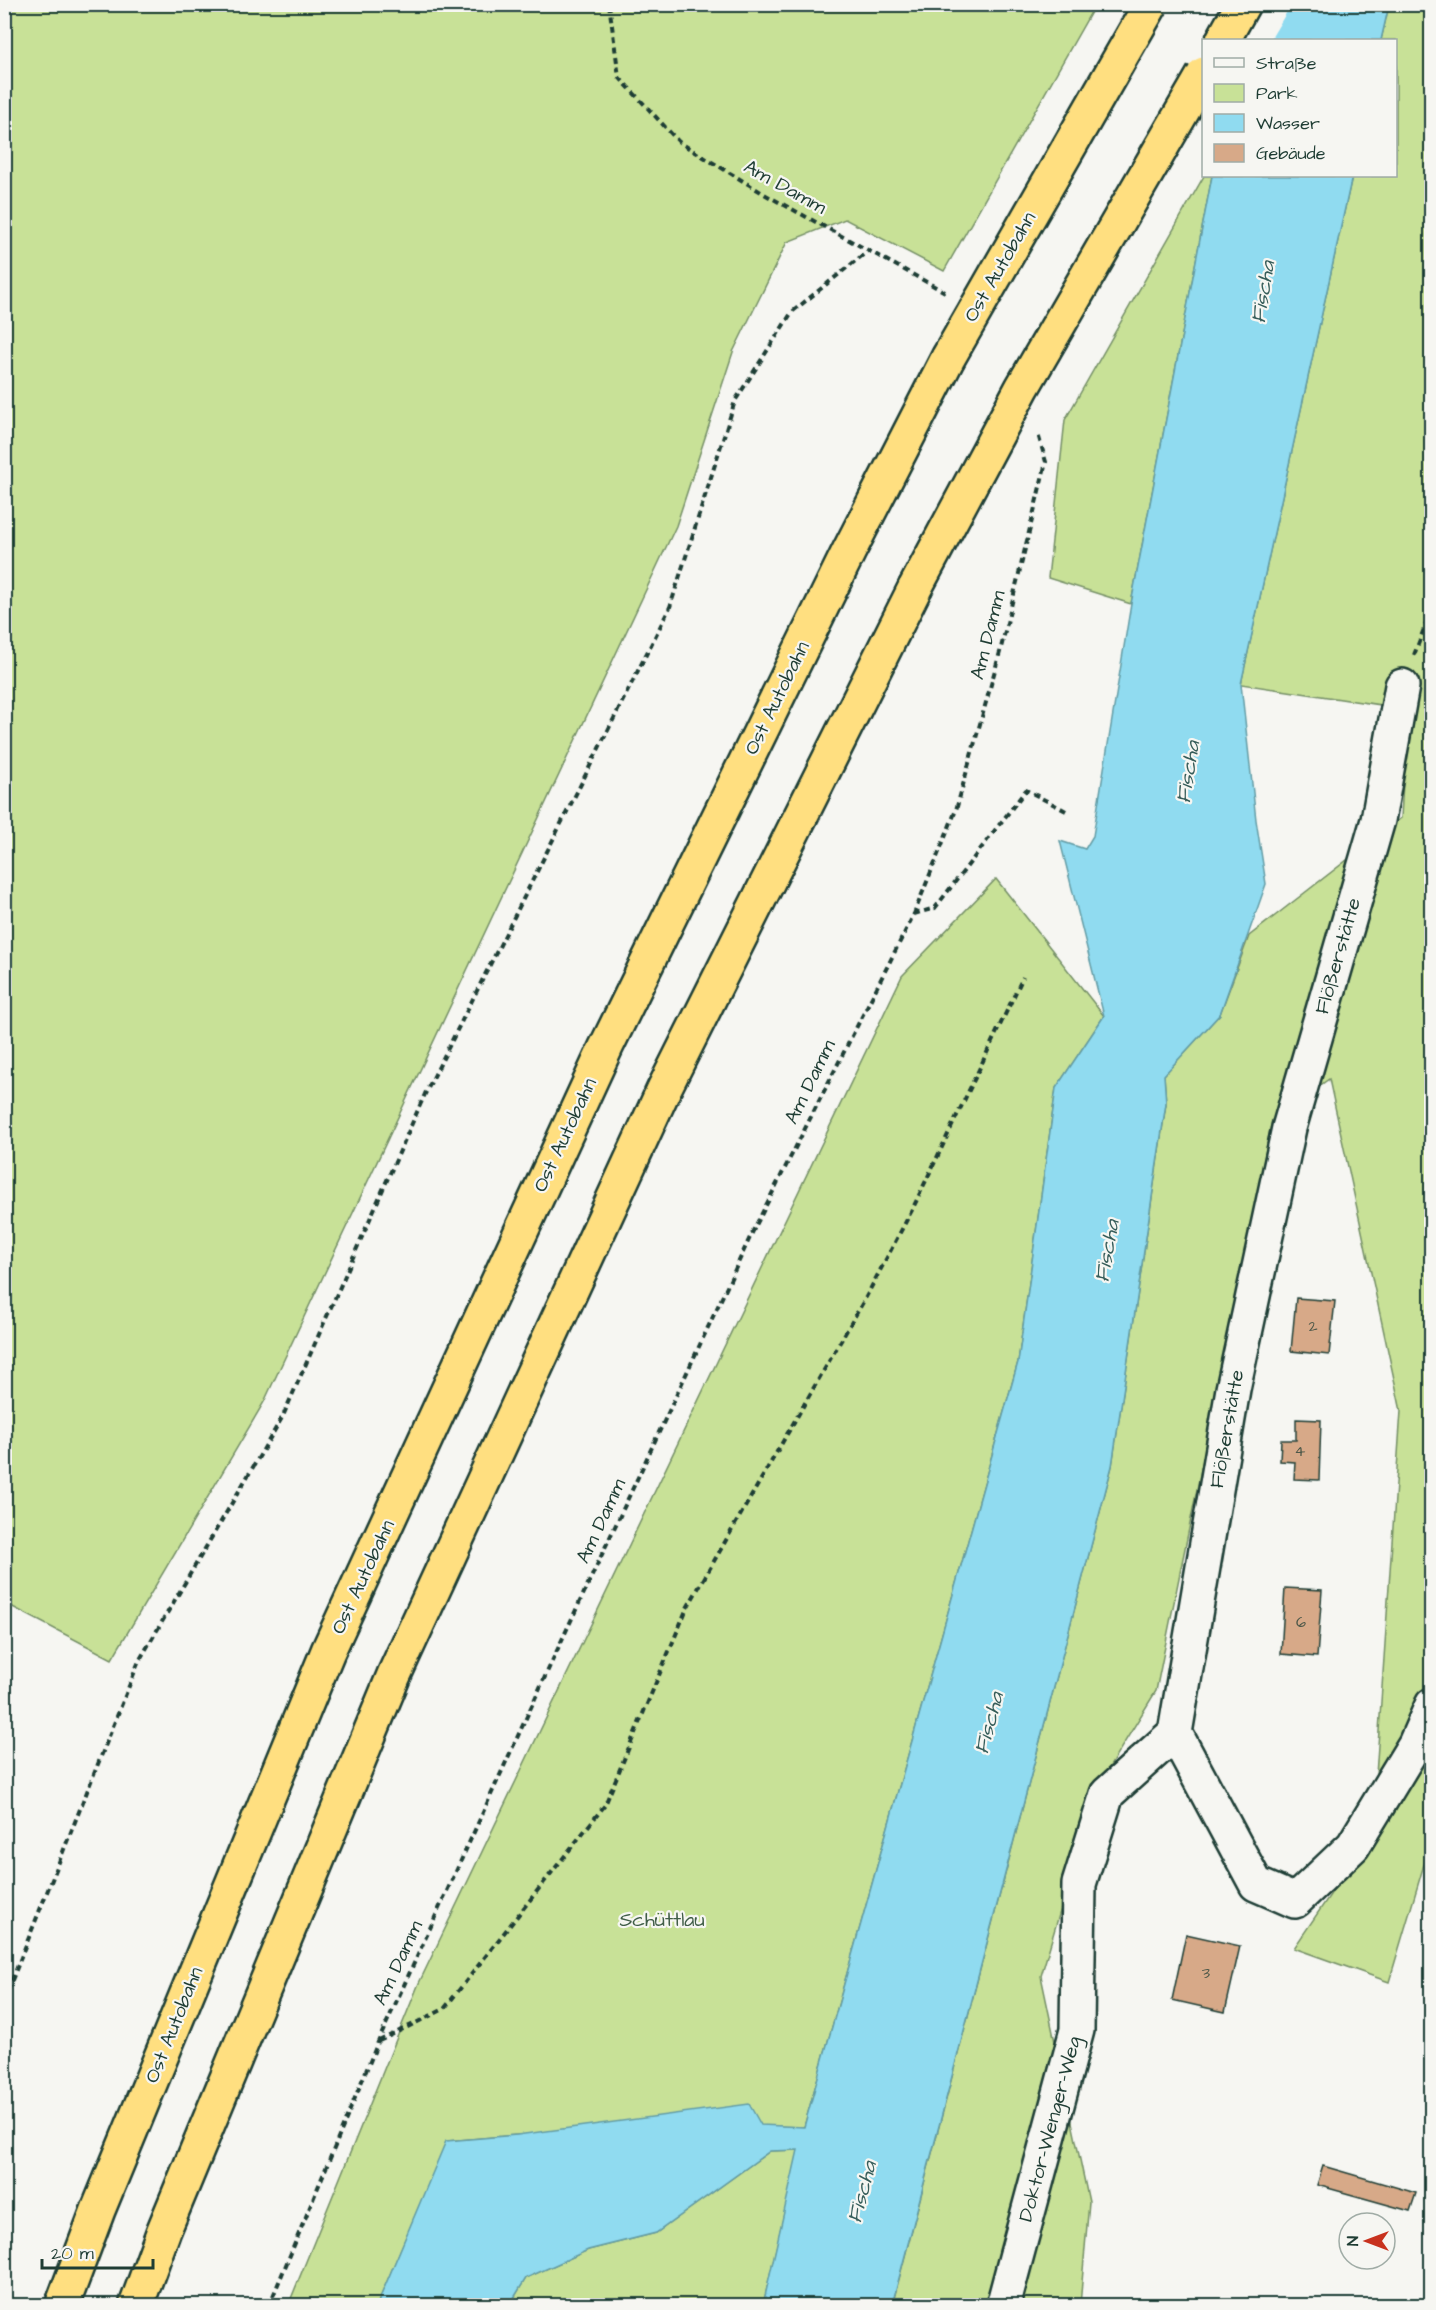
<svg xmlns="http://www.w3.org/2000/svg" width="1436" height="2310" font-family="'Architects Daughter',sans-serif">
<rect width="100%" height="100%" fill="#f6f6f2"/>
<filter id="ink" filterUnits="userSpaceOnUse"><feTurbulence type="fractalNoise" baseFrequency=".0167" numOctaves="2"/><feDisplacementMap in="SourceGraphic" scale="12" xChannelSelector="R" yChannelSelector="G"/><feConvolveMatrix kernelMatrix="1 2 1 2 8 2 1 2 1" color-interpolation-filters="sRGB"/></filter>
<g filter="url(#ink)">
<!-- green -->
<path fill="#c8e197" stroke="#748f66" stroke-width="1.5" d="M4 5H1095L944 271 845 219 787 242 733 352 676 526 264 1402 112 1659 5 1603Z
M1389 5H1431V1841L1389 1982 1294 1948 1372 1833 1401 1411 1329 1079 1272 1120 1156 1691 1096 1789 1041 1976 1089 2202 1080 2305 892 2306 1112 1466 1166 1104 1164 1075 1220 1014 1249 936 1401 818 1407 709 1241 684 1352 176H1396V40H1381Z
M1204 176H1212L1131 604 1048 578 1065 420Z
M996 879 1104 1016 1056 1088 1018 1362 804 2127 761 2126 517 2135 447 2141 377 2305 288 2306 419 1983 902 976Z
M799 2150 763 2305 513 2306 512 2301 526 2278 588 2250 656 2233 770 2151Z"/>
<!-- water -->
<path fill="#90dbf0" stroke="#639ca5" stroke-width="1.5" d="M1240 5H1389L1381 40H1234Z
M1212 176H1352L1241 684 1256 820 1266 884 1220 1014 1164 1075 1166 1103 1112 1466 892 2305H763L798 2150 770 2151 656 2233 588 2250 526 2278 512 2301 513 2305H377L446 2141 517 2135 749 2104 761 2125 804 2127 1018 1362 1056 1088 1104 1016 1060 841 1085 849 1093 836 1131 604Z"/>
<!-- pier -->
<path fill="#f6f6f2" d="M1237 4 1291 5 1270 40H1231Z"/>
<!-- building -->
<path fill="#d7a988" stroke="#1f3d34" stroke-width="1.5" d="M1296 1298 1335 1301 1329 1355 1291 1351Z
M1296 1419 1321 1420 1319 1480 1294 1479 1295 1462 1280 1461 1281 1440H1296Z
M1285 1588 1322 1590 1317 1657 1281 1654Z
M1186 1934 1240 1946 1225 2012 1172 2000Z
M1323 2166 1416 2193 1410 2211 1317 2185Z"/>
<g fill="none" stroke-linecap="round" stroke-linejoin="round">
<!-- minor casing -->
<g stroke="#1f3d34" stroke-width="38">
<path id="minor" d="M1402 686 1378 820 1289 1128 1233 1389 1175 1733 1256 1884 1295 1901 1353 1846 1415 1744 1432 1705
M1003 2306 1077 2030 1079 1884 1107 1794 1175 1733"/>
</g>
<!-- highway casing -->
<g stroke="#1f3d34" stroke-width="38">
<path id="highway" d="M1223 40 1243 4
M62 2306 98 2210 328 1651 606 1047 849 551 948 358
M136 2306 164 2230 394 1675 664 1089 915 588"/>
</g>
<!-- path -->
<path stroke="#1f3d34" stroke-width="4" stroke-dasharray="6 4.5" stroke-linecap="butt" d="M609 4 619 77 679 142 766 195 945 292
M1414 655 1432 608
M914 914 935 908 1026 790 1070 813
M4 2000 139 1661 283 1416 425 1094 670 607 735 401 792 312 869 250
M379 2041 444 2009 605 1805 687 1608 866 1297 912 1210 1023 977
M269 2306 378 2042 554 1657 753 1231 914 914 956 810 1000 652 1046 462 1038 434"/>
<!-- minor -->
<use href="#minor" stroke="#f6f6f2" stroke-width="33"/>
<!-- highway -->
<use href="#highway" stroke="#ffdf80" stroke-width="33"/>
<!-- highway-bridge casing -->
<g stroke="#1f3d34" stroke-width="38" stroke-linecap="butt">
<path id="highway-bridge" d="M948 358 1151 4
M915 588 1022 388 1204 74"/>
</g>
<!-- highway-bridge -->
<use href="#highway-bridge" stroke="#ffdf80" stroke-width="33"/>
</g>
</g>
<g text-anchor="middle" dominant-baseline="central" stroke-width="4.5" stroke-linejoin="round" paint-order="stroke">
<!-- number labels -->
<g font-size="16" fill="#4d5849">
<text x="1313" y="1326">2</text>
<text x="1300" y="1451">4</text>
<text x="1301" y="1622">6</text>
<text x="1206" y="1973">3</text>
</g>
<!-- street labels -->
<g font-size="20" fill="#1f3d34" stroke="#f6f6f2">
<text transform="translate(785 187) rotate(29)">Am Damm</text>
<text transform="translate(1000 267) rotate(-60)">Ost Autobahn</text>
<text transform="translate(988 635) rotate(-76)">Am Damm</text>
<text transform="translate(777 698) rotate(-64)">Ost Autobahn</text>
<text transform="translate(1338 956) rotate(-74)">Flößerstätte</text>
<text transform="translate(810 1082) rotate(-64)">Am Damm</text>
<text transform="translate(565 1135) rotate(-65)">Ost Autobahn</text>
<text transform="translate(1227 1429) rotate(-80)">Flößerstätte</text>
<text transform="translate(601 1521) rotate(-65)">Am Damm</text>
<text transform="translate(363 1577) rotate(-65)">Ost Autobahn</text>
<text transform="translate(398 1963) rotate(-65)">Am Damm</text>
<text transform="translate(174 2025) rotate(-68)">Ost Autobahn</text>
<text transform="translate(1050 2129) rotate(-75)">Doktor-Wenger-Weg</text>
</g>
<!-- park labels -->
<g font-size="20" fill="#415e48" stroke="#f6f6f2">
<text x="662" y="1920">Schüttlau</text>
</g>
<!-- water labels -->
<g font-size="21" font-style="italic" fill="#365d5a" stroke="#f6f6f2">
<text transform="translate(1263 292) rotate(-81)">Fischa</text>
<text transform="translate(1188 772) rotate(-81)">Fischa</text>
<text transform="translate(1107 1251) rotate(-80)">Fischa</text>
<text transform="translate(989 1723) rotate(-75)">Fischa</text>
<text transform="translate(862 2192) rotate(-75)">Fischa</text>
</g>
</g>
<!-- margin -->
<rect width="1436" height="2310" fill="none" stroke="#f6f6f2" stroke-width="24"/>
<rect x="12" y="12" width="1412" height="2286" fill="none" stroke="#1f3d34" stroke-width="2" filter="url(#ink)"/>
<!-- legend -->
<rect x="1202" y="39" width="195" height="138" fill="#f6f6f2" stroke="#a0aca6" stroke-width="1.5"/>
<rect x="1214" y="58" width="30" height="9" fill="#f6f6f2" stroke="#a0aca6" stroke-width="1.5"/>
<text x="1256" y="69" font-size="18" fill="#1f3d34">Straße</text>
<rect x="1214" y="84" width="30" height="18" fill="#c8e197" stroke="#a0aca6" stroke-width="1.5"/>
<text x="1256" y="99" font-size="18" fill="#1f3d34">Park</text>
<rect x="1214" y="114" width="30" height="18" fill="#90dbf0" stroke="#a0aca6" stroke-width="1.5"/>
<text x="1256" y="129" font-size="18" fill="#1f3d34">Wasser</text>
<rect x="1214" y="144" width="30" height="18" fill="#d7a988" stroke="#a0aca6" stroke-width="1.5"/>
<text x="1256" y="159" font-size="18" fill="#1f3d34">Gebäude</text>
<!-- north arrow -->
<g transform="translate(1367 2241) rotate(270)"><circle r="28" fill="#f6f6f2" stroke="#a0aca6" stroke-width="1.5"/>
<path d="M0-4.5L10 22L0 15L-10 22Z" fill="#c8321e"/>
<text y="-9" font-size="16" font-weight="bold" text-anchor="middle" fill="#1f3d34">N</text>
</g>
<!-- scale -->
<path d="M42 2259v9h111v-9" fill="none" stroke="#1f3d34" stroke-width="3"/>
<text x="51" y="2259" font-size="18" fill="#1f3d34" stroke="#f6f6f2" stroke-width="4.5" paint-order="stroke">20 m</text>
</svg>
